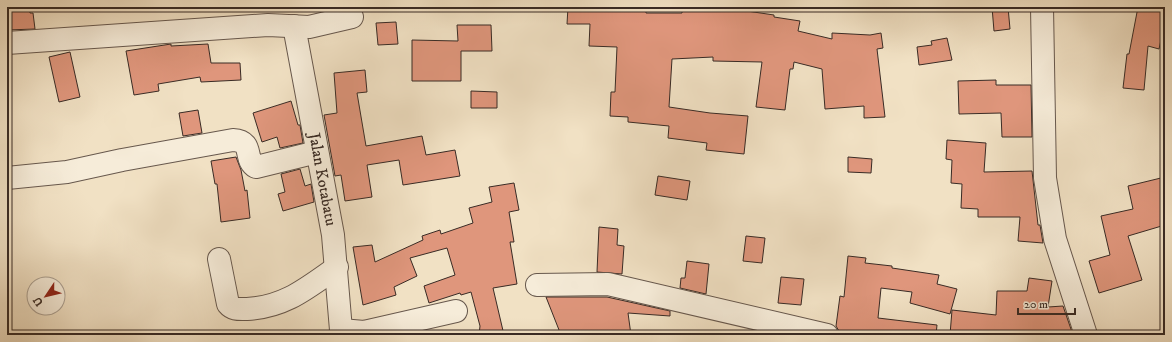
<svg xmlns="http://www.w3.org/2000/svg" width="1172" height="342" font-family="'IM FELL DW Pica',serif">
<rect width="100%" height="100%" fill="#f1e1c4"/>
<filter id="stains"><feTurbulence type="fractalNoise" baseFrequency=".005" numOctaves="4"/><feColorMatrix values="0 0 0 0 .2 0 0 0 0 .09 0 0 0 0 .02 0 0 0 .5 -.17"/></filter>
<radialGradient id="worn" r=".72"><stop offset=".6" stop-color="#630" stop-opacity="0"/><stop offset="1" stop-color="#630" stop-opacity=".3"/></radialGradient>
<!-- building -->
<path fill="#df967c" stroke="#392b25" d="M7 7H29L30 13H33L35 29 7 30Z
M568 7H646V13H682V7H740V10L774 15V17L800 21 798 31 832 39V33L870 35 881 33 883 48 877 49 885 117 864 118V106L825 109 822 69 794 62 793 69H790L785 110 756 107 762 62 713 61V57L672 59 669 107 710 113 748 116 744 154 706 150 707 143 668 138 669 126 628 122V117L610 116 611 92H615L617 47 589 46 590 24H567Z
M992 7H1008L1010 29 994 31Z
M1138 7 1165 12V31H1163L1159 49 1148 46 1144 90 1123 88 1127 54H1129Z
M396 22 398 44 378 45 376 23Z
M457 25H491L492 51H461V81H412V40L458 41Z
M947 38 952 60 919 65 917 47 932 45 931 41Z
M171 44V46L208 44 211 63H240L241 80 201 82 200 77 158 84 159 91 134 95 126 51Z
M70 52 80 97 59 102 49 57Z
M365 70 367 92 357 93 366 146 422 136 426 155 455 150 460 176 403 185 399 160 367 165 372 197 345 201 341 175 335 176 324 115 337 113 334 73Z
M996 80V85H1031L1032 137H1002L1001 113 959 114 958 81Z
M471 91 497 92V108H471Z
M291 101 298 125H300L303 143 280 148 277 137 262 142 253 113Z
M198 110 202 133 183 136 179 113Z
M947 140 986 143 984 172 1032 171 1038 225H1040L1043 243 1018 241 1020 217H978V209L961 208 962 184 951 183 952 160 946 159Z
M236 157 241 170 245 191 247 190 250 218 221 222 217 184H215L211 161Z
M848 157 872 159 871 173 848 172Z
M300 169 305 186 311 184 314 202 283 211 278 194 285 192 281 174Z
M658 176 690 181 687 200 655 195Z
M1165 177V225L1128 236 1142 280 1099 293 1089 261 1110 255 1101 216 1133 209 1128 186Z
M514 183 519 210 509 212 514 242H510L517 284 493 288 504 335H479L480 326 471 292 461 295 460 293 429 303 424 286 455 275 447 248 410 258 417 276 394 287 396 295 363 305 353 247 372 245 375 262 423 240 422 236 440 230 441 234 473 223 469 208 492 202 489 187Z
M599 227 618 229 617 245 624 246 622 274 597 272Z
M746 236 765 238 762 263 743 261Z
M848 256 866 258 865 263 892 266V268L939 275 937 284 957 289 950 314 910 303 912 292 881 288 878 318 937 325 936 335H873L839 331 836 326 840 296 844 297Z
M687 261 709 264 706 294 680 288 681 278H685Z
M781 277 804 279 801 305 778 303Z
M1029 278 1052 281 1048 307 1063 306 1073 335H950L952 310 996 315 997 291H1027Z
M546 297H607L670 311V316L628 313 631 335H561Z"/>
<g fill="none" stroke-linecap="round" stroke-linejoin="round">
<!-- street casing -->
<g stroke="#67584d" stroke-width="24">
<g id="street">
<path d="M1042 7 1045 178 1055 239 1086 335"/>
<path id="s1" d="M294 26 333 235 341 330 340 335"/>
<path d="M7 43 268 25 309 27 352 17"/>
<path d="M7 178 67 172 122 160 233 140C255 141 243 160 256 167L317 152"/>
<path d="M219 259 228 304C233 310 239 309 247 309 285 307 307 288 337 267"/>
<path d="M537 285 608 284 827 335"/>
<path d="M341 330 364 332 456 311"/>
</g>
</g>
<!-- street -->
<use href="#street" stroke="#f6ecd9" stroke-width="22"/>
</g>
<g text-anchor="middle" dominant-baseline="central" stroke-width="4" stroke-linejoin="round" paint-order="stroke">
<!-- street labels -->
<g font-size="16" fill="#392b25" stroke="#f6ecd9">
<text stroke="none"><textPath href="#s1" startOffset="156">Jalan Kotabatu</textPath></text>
</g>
</g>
<!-- margin -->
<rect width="1172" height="342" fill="none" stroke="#f1e1c4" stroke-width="24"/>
<rect x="8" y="8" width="1156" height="326" fill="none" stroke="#392b25" stroke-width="2"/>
<rect x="12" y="12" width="1148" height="318" fill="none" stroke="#392b25"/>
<!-- north arrow -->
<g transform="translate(46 296) rotate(235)"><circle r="19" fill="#f6ecd9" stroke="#aa9f91"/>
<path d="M0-3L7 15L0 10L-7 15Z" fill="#8f2418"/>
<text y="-6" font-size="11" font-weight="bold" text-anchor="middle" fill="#392b25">U</text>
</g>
<!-- scale -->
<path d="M1018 308v6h57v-6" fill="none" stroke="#392b25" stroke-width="2"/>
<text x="1024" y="308" font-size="12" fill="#392b25" stroke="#f6ecd9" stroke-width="3" paint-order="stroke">20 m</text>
<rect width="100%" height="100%" filter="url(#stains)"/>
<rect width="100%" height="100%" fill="url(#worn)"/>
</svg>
